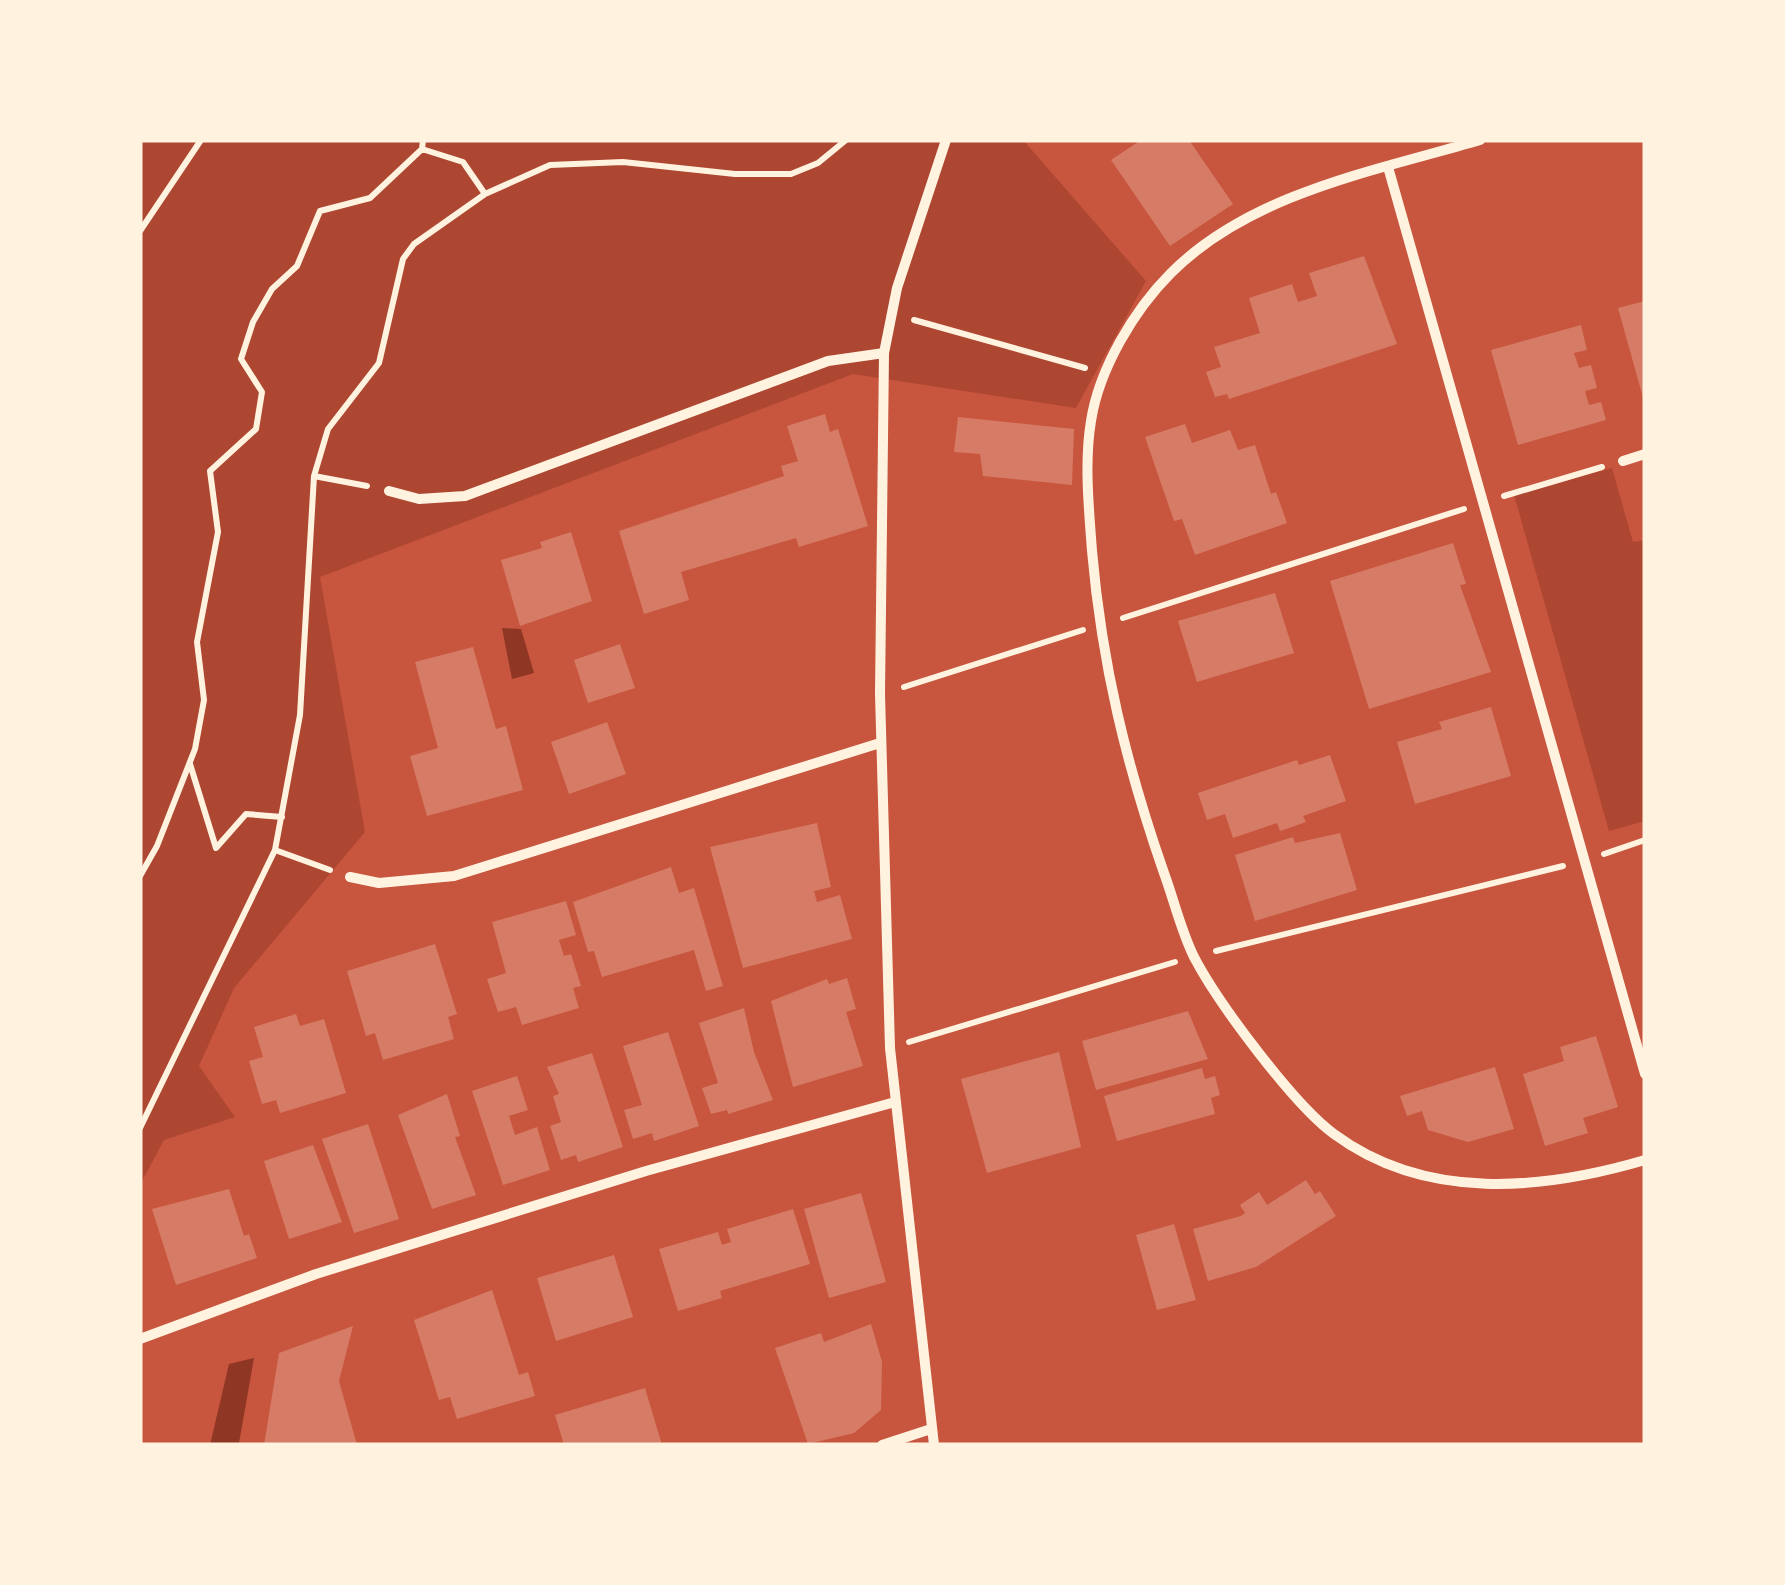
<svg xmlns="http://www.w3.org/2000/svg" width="1785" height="1585" font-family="'PT Serif',serif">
<rect width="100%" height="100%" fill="#c8553d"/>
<!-- green -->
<path fill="#ae4732" d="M140 140H1023L1146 281 1076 408 853 374 320 577 365 832 234 988 199 1066 235 1117 164 1140 140 1185Z
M1612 468 1633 542 1645 540V821L1609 831 1514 495Z"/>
<!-- water -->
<path fill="#8f3625" d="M502 628 521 629 534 673 512 679Z
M254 1358 239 1443 210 1445 229 1364Z"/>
<!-- building -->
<path fill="#d67c66" d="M1141 140H1189L1233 204 1170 246 1111 160Z
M1364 256 1397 344 1229 399 1227 394 1215 397 1206 372 1221 367 1214 347 1260 333 1249 298 1292 284 1298 302 1317 296 1309 273Z
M1645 301V401H1644L1618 308Z
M1581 325 1587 350 1574 353 1579 368 1591 365 1597 388 1585 391 1589 405 1601 402 1606 420 1518 445 1491 350Z
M825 414 830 432 838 429 868 526 799 547 796 538 681 572 689 600 644 614 619 531 784 476 781 466 798 461 787 426Z
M958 417 1074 429 1072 485 983 476 980 454 954 452Z
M1185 424 1192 443 1230 430 1238 450 1255 445 1271 494 1276 492 1287 523 1195 555 1182 519 1174 521 1145 437Z
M571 532 592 601 520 626 501 560 542 548 540 542Z
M1453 543 1466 584 1460 585 1491 672 1369 709 1330 581Z
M1275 593 1294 653 1197 682 1178 621Z
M620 644 635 688 588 703 574 660Z
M473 647 496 729 506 726 523 790 427 816 410 756 438 748 415 662Z
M1491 707 1511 776 1415 804 1397 742 1442 729 1439 722Z
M607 722 626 774 569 794 551 742Z
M1330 755 1346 801 1303 816 1306 822 1280 831 1277 823 1233 838 1225 814 1207 820 1198 793 1297 760 1299 765Z
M817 823 831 887 814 891 817 902 840 895 852 939 743 968 710 847Z
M1340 833 1357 890 1255 921 1235 855 1293 837 1295 843Z
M671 867 679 893 694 888 723 986 706 991 694 950 602 977 594 951 588 952 573 902Z
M566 901 576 935 559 940 564 956 571 954 581 986 573 988 579 1008 522 1025 516 1007 498 1012 487 979 506 973 492 922Z
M435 944 457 1014 448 1017 454 1039 383 1060 375 1033 366 1036 347 971Z
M847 978 856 1009 846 1012 863 1066 793 1087 771 1001 827 979 829 984Z
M744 1008 754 1052 773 1100 728 1114 727 1110 711 1114 702 1088 718 1083 699 1023Z
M1188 1011 1208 1059 1096 1090 1082 1041Z
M296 1014 300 1026 324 1019 346 1093 280 1113 276 1100 262 1104 249 1061 263 1057 254 1027Z
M668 1032 699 1126 654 1141 652 1133 633 1139 624 1110 642 1105 623 1046Z
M1596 1036 1618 1107 1583 1118 1588 1133 1545 1146 1523 1074 1564 1061 1560 1047Z
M1059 1052 1081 1147 987 1173 961 1079Z
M592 1053 623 1147 578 1162 576 1155 561 1160 550 1126 561 1122 553 1096 559 1094 547 1067Z
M1495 1067 1514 1129 1468 1142 1428 1130 1422 1111 1407 1116 1400 1096Z
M1202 1068 1205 1079 1215 1076 1220 1095 1211 1098 1215 1114 1117 1141 1104 1096Z
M517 1076 528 1110 509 1116 515 1135 537 1127 550 1170 503 1185 472 1091Z
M447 1094 460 1136 455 1137 476 1195 432 1209 398 1115Z
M368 1124 399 1219 354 1233 322 1139Z
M313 1145 342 1222 289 1239 264 1161Z
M1306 1180 1315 1194 1320 1191 1336 1216 1256 1267 1208 1281 1193 1229 1241 1216 1245 1213 1240 1205 1259 1192 1267 1205Z
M229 1189 244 1236 249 1234 257 1258 176 1285 152 1209Z
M861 1193 886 1282 829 1298 804 1209Z
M793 1209 810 1264 720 1291 722 1298 678 1311 659 1249 718 1232 722 1245 731 1242 727 1229Z
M1174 1224 1196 1300 1157 1310 1136 1235Z
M614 1255 633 1317 556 1341 537 1278Z
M492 1290 519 1375 528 1372 535 1396 457 1419 450 1397 439 1400 414 1320Z
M871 1324 882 1362 881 1410 854 1433 808 1444 775 1348 821 1333 824 1342Z
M353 1326 339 1381 357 1445H264L279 1353Z
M645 1388 662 1445H564L555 1415Z"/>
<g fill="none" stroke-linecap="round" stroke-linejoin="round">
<!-- path -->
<path stroke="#fff3e0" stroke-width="6" d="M422 149 463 162 485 194
M140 231 201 140
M914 320 1085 368
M314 476 367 486
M1504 496 1602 467
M1123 618 1464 509
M904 687 1083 630
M190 764 216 848 246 814 282 817
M275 850 330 870
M1604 854 1645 840
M140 876 157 846 195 749 204 700 197 642 218 532 210 471 256 429 262 392 241 359 253 322 272 289 297 266 320 211 370 198 422 149 423 140
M1216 951 1563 866
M909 1042 1175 962
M140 1128 275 850 300 715 314 476 328 429 379 363 403 259 414 244 485 194 550 165 623 162 735 174H791L818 163 846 140"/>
<!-- minor -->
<path stroke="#fff3e0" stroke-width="10" d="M1480 140C1375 171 1251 193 1171 273 1134 310 1099 369 1091 421 1084 463 1089 509 1092 551 1102 665 1126 764 1164 873 1174 900 1181 931 1194 957 1218 1003 1294 1105 1334 1134 1426 1202 1543 1190 1645 1160
M1388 167 1645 1074
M1623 461 1645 454
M389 491 419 499 465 496 828 361 884 353
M350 877 379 883 454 876 880 743
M140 1339 316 1274 646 1171 895 1102
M882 1445 931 1429
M934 1445 890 1048 880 694 884 353 897 288 946 140"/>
</g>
<!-- border -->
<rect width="1785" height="1585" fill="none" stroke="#fff3e0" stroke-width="285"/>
</svg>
